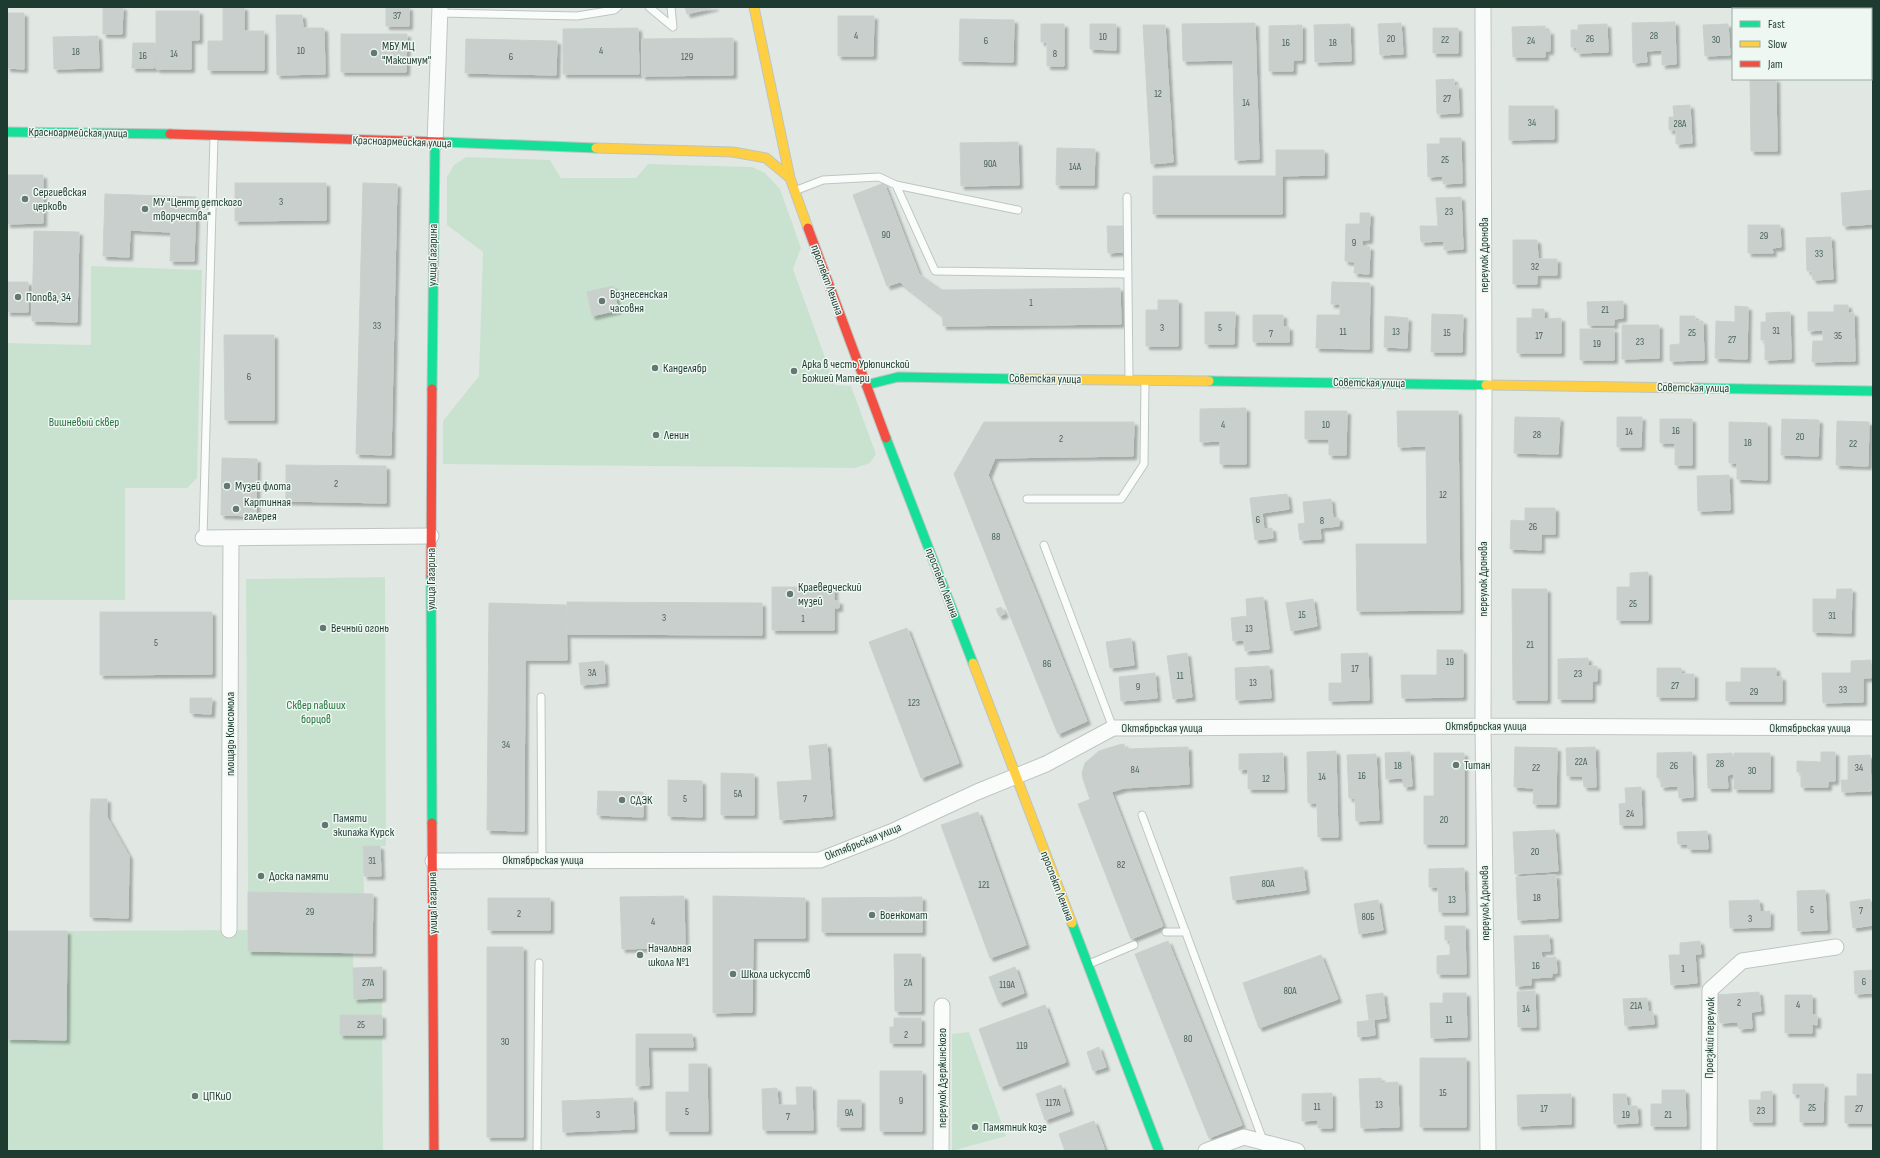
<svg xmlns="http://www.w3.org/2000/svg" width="1880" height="1158" font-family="'Sofia Sans Condensed',sans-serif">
<defs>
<filter id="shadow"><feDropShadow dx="3.5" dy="3.5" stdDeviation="1" flood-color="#0004"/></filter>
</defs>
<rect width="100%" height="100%" fill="#e1e8e4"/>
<!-- green -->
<path fill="#c9e2cf" d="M466 157 550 160 561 178H636L648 164 752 167 765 173 780 189 801 248 793 269 835 385 851 386 876 454 870 463 855 468 443 464V421L479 376 483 252 447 225V177L454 165Z
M91 266 202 270 197 478 187 488H125V600H7V343L91 345Z
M385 577 386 846H363L364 894 248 892 246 579Z
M248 930V951L353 953 354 999 382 998 383 1151H7V1039L66 1040 67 931Z
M969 1032 1006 1136 952 1151V1034Z"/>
<!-- building -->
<path fill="#c8cfcc" stroke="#cad1cd" filter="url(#shadow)" d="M103 7H123L122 34H103Z
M223 7H244V31H264V70H208V41H223Z
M386 7H409V26H386Z
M685 7H715L687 14Z
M156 11H199V40H191V69H156Z
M7 13H24V69L7 68Z
M276 15H302L303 28H324L325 74 277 75Z
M838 16H874L873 56H838Z
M960 19 1014 20 1013 62 959 61Z
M1675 22 1676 64 1662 65V50L1646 51 1647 62 1633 63 1632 23Z
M1255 23 1259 159 1235 160 1233 60 1183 61 1182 24Z
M1401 23 1403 54 1380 55 1378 24Z
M1041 24H1064V66H1047V42H1041Z
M1090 24H1116V50L1090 49Z
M1350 24 1351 61 1315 62 1314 25Z
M1607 24 1608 52 1577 53V47H1571V30H1578V25Z
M1728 24 1730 55 1705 56 1703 25Z
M1143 25H1165L1173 162 1151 164Z
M1302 25V60H1293V71H1269V26Z
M1545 26V31H1550V51H1545V57H1513L1512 27Z
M1871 26H1873V62H1871Z
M638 28 639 74H563V29Z
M1433 28H1458V53H1433Z
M341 34H407L406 72H341Z
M98 36 99 68 54 69 53 37Z
M733 38V75L642 76V39Z
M466 39 557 41 556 75 465 73Z
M133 43H155L154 68H132Z
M1454 79V86L1458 85 1459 113 1437 114 1436 80Z
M1750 79H1776L1777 151H1751Z
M1690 105 1692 143 1676 144V130H1669V117H1674L1673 106Z
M1509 106H1554V139L1509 140Z
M1440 138H1461L1462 183 1443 184V176L1428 177 1427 144H1440Z
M1018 142 1019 185 961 186 960 143Z
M1057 148 1095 149 1094 185H1056Z
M1276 150H1324V175L1276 176Z
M7 175H43V223L7 224Z
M1153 176H1282V214H1153Z
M235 183H326V220L235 221Z
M363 183 397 184 391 455 356 454Z
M884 183 919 274 942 290V315L900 282 887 286 853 195Z
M1873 190V224L1843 226 1841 193Z
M105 194 196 197 194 261H170L171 232 130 230 129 257 103 256Z
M1461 197 1463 249 1444 250V241L1421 242 1420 226H1438L1436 198Z
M1360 213H1370L1369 240H1362V246L1370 247 1369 274 1354 273 1355 262 1345 261 1346 224H1360Z
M1748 225H1780L1781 247 1772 248 1773 253H1748Z
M1107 226H1123V252L1108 253Z
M34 231 79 232 77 322 32 321Z
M1831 237 1833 279 1813 280 1812 271H1807L1806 238Z
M1513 240H1537L1538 259H1557V275H1537V284H1513Z
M7 282H28V312H7Z
M1332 282 1370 283 1369 349 1316 348 1317 315H1340V304H1331Z
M613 286 618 310 592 316 587 292Z
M1120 288 1121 324 943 326 942 290Z
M1158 300H1178V346H1146V310H1158Z
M1623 301V318L1614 319V325H1588L1587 302Z
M1834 305H1848V313H1854L1855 361 1812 362 1813 341H1823V330L1808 331V312H1834Z
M1735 306 1748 307 1747 359 1715 358 1716 321 1735 322Z
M1532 309H1544V319L1561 318V353H1517V318H1532Z
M1205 312H1235L1234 344H1205Z
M1790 312 1791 359 1765 360V340H1761V322H1766V313Z
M1432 314 1463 315 1462 352H1431Z
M1253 315H1283V327H1289V342H1253Z
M1385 316 1408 318 1407 348 1384 347Z
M1680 316H1695V321H1703L1704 360 1670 361V345L1680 344Z
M1622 325H1659V358L1622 359Z
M1580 329H1614V360H1580Z
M224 335H274V420H225Z
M1246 408V464H1220V441L1200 442V409Z
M1305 411H1347L1346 455H1329V439H1305Z
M1397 411H1458L1460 610 1357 611 1356 544H1427L1426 446 1398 447Z
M1515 417 1560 418 1558 454 1514 453Z
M1617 417H1642L1641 447H1617Z
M1660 419H1692V465H1675V443H1660Z
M1782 419 1819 420 1818 456 1781 455Z
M1837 421 1869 422 1868 466 1836 465Z
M984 422H1134L1133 456 995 458Z
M984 422 995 458 988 475 954 474Z
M1729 422 1767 423V480L1737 479V463H1729Z
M222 458 257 459 256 516 221 515Z
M286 465 386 466V503L286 501Z
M954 474 988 475 1038 598 1007 608Z
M1729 475 1730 510 1698 511 1697 476Z
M1287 494 1289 509 1262 513 1264 529 1272 528 1273 538 1255 540 1250 498Z
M1331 499 1333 518H1339V526L1320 528 1321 539 1300 540 1298 524 1305 523 1303 502Z
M1525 508H1555V534H1541V550L1510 549 1511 520 1525 521Z
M1648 572V620H1617V587H1630V573Z
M772 587H834V601H839V608H834V630H772Z
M1512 589H1547V700H1513Z
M1837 589H1852L1851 633 1813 632V599H1836Z
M1263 597 1269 649 1245 651 1244 640 1233 641 1231 618 1247 616 1246 599Z
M1038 598 1087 721 1058 734 1007 608Z
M1313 599 1317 626 1291 631 1286 603Z
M567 602 762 603V635L567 634Z
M489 603 566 605 567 660H525L524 831 487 830Z
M1001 607 1005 614 999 616 996 609Z
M100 612H212V674L100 675Z
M907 628 959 763 921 778 869 642Z
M1131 638 1134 665 1110 668 1106 642Z
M1437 650H1463V697L1402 698 1401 675H1437Z
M1187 653 1192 697 1173 699 1167 656Z
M1368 653 1369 700 1329 701V683H1342L1341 654Z
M1588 658V666H1597V681H1592V699H1558V659Z
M1871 660V678H1863V702L1823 703 1822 673H1851V661Z
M604 661 605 683 581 685 579 663Z
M1269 666 1271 698 1236 700 1235 668Z
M1657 668H1681V674H1694V697H1657Z
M1741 668H1776V677H1782V701H1726V682H1741Z
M1155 673 1157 698 1121 701 1119 677Z
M190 698H212L211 714 190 713Z
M827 744 832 816 780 820 777 782 812 780 809 746Z
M1124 744 1125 749 1188 747 1189 784 1124 788 1090 799 1083 779 1082 773 1085 763 1099 751 1118 745Z
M1515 747 1557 748 1556 804H1533L1534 788 1514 787Z
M1595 747 1596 787H1584L1583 776H1567L1566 748Z
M1336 751 1338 837H1318L1317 803H1308L1307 752Z
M1410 752 1412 786 1404 787 1403 778 1386 779 1385 753Z
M1692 752 1693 797 1679 798 1678 786 1661 787V778H1657V753Z
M1821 752H1835V781H1828V787H1801V772H1797V761L1821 762Z
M1283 753 1284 789H1248V769L1239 770V754Z
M1434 753H1464V844H1424V796H1434Z
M1732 753 1733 774 1727 775 1728 788H1708L1707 754Z
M1734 753H1770V789H1734Z
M1376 754 1379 820 1356 821 1355 798H1349L1347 755Z
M1870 755 1871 791 1842 792 1841 780H1848V756Z
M721 773 754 774V815H721Z
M668 780 702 781V817L668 816Z
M1641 787 1642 825H1620L1619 804 1626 803 1625 788Z
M598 791 643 792V817L597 815Z
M1111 791 1163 926 1131 939 1078 804Z
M91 799H107V817L90 816Z
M978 812 1026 945 990 958 941 825Z
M90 816 107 817 129 856 90 855Z
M1555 830 1558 871 1515 874 1513 832Z
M1707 831 1708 849H1688V844H1678L1677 832Z
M363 846H380L381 876H364Z
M90 855 129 856 128 918 90 917Z
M1303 867 1306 890 1233 900 1230 877Z
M1464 868 1465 912H1439L1438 887H1429V869Z
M1556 875 1558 918 1518 920 1516 877Z
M1825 890 1827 930 1798 931 1797 891Z
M248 892 373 894 372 953 248 951Z
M684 896 685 947 622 949 620 897Z
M713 896 805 898V938H753L752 1012 713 1013Z
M922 897V932H822V898Z
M488 898H550V930H488Z
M1870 899 1873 925 1853 928 1850 902Z
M1378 900 1383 930 1359 934 1354 904Z
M1759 900 1760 912 1770 911V927L1730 928 1729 901Z
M1445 926H1465L1466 974H1437V956L1450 955V940H1445Z
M7 931H67L66 1040 7 1039Z
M1549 935 1550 951H1541L1542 958 1556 957 1557 973H1552V977L1531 978V985L1516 986 1514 936Z
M1168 941 1242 1125 1209 1138 1135 954Z
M1700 941 1701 954H1695L1697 983 1671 985 1669 955H1680V943Z
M487 947H523V1137H487Z
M894 954H921V1011H895Z
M1321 955 1338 999 1259 1028 1243 983Z
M382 967V998L354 999 353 968Z
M1015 967 1024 993 999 1003 989 977Z
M1873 970V993L1855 994 1854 971Z
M1535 991 1536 1027H1518L1517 992Z
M1759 992 1761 1011 1751 1012 1752 1028 1739 1029 1738 1022 1720 1023 1717 995Z
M1383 993 1386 1018 1369 1020 1366 995Z
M1443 993H1466L1467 1037 1431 1038 1430 1003H1443Z
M1785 995H1812V1015H1817V1025L1812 1024V1033H1785Z
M1647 998 1648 1012H1653L1654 1024 1625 1026 1623 999Z
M1045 1005 1066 1062 1000 1087 979 1029Z
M340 1015H382V1035H340Z
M894 1018H921V1043H890V1027H894Z
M1374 1020 1375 1035 1358 1037 1357 1022Z
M636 1034H692L693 1047H648L649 1085 636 1086Z
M1099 1047 1106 1067 1093 1071 1087 1052Z
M1420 1058H1466V1127H1420Z
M689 1064H707L708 1131H666V1092H689Z
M880 1071H922V1131H880Z
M1857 1074H1873V1123H1845V1096H1857Z
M1381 1078V1083L1398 1082 1399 1127 1361 1128 1359 1079Z
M1793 1084H1824L1823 1122H1800V1094H1793Z
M1061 1085 1070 1111 1045 1120 1036 1094Z
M796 1087H812L813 1130H763L762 1089 777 1088 778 1105H797Z
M1662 1090H1685L1686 1126H1651V1104H1662Z
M1772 1091V1122H1750L1749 1100H1761V1092Z
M1332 1093V1128H1318V1120L1302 1121V1094Z
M1571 1094V1124L1518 1126 1517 1095Z
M1613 1094H1626L1627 1106H1637L1638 1123 1614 1124Z
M633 1098 634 1129 563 1132 562 1101Z
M838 1100H861V1127H837Z
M1094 1121 1105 1151H1065L1059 1134Z"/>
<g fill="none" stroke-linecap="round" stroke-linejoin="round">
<!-- lane casing -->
<g stroke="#bec5c1" stroke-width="9">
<path id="lane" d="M649 7 673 27 671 7
M440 13 577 16 614 10 618 7
M896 185 1018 210
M797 190 823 180 879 177 896 185 935 271 1128 274
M1127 197 1129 378
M1027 499H1121L1144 464 1145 382
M203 538 214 136
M1044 545 1113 728
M541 697 542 860
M1142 815 1267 1151
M1166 932H1186
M1089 964 1134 945
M537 1151 539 963"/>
</g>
<!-- street casing -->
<g stroke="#bec5c1" stroke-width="17">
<path id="street" d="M1483 7 1484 385 1483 726 1488 1151
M435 144 440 7
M203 538 431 536
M433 861 820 860 891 832 977 792 1046 764 1113 728 1483 726 1873 728
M229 930 231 538
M941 1151 942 1006
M1206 1151 1244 1137 1297 1151
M1709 1151 1710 990 1742 961 1836 947"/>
</g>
<!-- fast casing -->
<g stroke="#bdc5c1" stroke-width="11">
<path id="fast" d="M7 132 170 134
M442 142 596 148
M1209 381 1486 385
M866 385 898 377 1022 379
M1692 388 1873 391
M432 389 435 144
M886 438 973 663
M431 576 432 823
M1072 923 1159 1151"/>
</g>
<!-- slow casing -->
<g stroke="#bdc5c1" stroke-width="11">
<path id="slow" d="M754 7 790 178 808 228
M596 148 733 152 766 158 790 178
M1022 379 1209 381
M1486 385 1692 388
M973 663 1072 923"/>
</g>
<!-- jam casing -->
<g stroke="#bdc5c1" stroke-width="11">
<path id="jam" d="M170 134 442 142
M808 228 886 438
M431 576 432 389
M432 823 434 1151"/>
</g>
<!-- lane -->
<use href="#lane" stroke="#fafcfb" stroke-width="7"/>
<!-- street -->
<use href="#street" stroke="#fafcfb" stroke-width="15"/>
<!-- fast -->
<use href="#fast" stroke="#16e098" stroke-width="9"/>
<!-- slow -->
<use href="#slow" stroke="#ffcf43" stroke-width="9"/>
<!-- jam -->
<use href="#jam" stroke="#f24e42" stroke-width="9"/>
</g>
<!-- markers -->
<g fill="#627870" stroke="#eef7f2" stroke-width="1.5">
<circle cx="374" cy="53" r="4"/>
<circle cx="25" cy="199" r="4"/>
<circle cx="145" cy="209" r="4"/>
<circle cx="18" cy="297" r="4"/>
<circle cx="602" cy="301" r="4"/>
<circle cx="655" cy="368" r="4"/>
<circle cx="794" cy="371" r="4"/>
<circle cx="656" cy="435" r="4"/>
<circle cx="227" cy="486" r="4"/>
<circle cx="236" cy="509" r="4"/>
<circle cx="790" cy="594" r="4"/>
<circle cx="323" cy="628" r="4"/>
<circle cx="1456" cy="765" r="4"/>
<circle cx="622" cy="800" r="4"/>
<circle cx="325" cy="825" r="4"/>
<circle cx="261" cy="876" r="4"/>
<circle cx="872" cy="915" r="4"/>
<circle cx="640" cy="955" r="4"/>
<circle cx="733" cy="974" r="4"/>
<circle cx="195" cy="1096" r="4"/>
<circle cx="975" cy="1127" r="4"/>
</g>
<g text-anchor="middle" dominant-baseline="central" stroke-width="3" stroke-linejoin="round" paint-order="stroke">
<!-- number labels -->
<g font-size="10" fill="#496158">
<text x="397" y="16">37</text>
<text x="856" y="36">4</text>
<text x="1654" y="36">28</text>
<text x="1103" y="37">10</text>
<text x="1391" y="39">20</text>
<text x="1590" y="39">26</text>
<text x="1445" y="40">22</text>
<text x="1716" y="40">30</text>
<text x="986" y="41">6</text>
<text x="1531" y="41">24</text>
<text x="1286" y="43">16</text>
<text x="1333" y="43">18</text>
<text x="301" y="51">10</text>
<text x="601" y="51">4</text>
<text x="76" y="52">18</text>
<text x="174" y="54">14</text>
<text x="1055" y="54">8</text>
<text x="143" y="56">16</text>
<text x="511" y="57">6</text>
<text x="687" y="57">129</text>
<text x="1158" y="94">12</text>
<text x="1447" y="99">27</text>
<text x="1246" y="103">14</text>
<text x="1532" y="123">34</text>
<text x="1680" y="124">28А</text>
<text x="1445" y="160">25</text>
<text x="990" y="164">90А</text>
<text x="1075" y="167">14А</text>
<text x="281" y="202">3</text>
<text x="1449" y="212">23</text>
<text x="886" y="235">90</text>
<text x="1764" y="236">29</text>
<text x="1354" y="243">9</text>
<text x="1819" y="254">33</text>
<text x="1535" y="267">32</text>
<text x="1031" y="303">1</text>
<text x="1605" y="310">21</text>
<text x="377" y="326">33</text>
<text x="1162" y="328">3</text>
<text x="1220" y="328">5</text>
<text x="1776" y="331">31</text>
<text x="1343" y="332">11</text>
<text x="1396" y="332">13</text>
<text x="1447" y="333">15</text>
<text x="1692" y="333">25</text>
<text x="1271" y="334">7</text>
<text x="1539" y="336">17</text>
<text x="1838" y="336">35</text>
<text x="1732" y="340">27</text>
<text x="1640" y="342">23</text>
<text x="1597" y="344">19</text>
<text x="249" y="377">6</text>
<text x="1223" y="425">4</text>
<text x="1326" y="425">10</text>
<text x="1676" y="431">16</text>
<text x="1629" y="432">14</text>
<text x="1537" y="435">28</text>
<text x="1800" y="437">20</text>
<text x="1061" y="439">2</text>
<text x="1748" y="443">18</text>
<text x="1853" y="444">22</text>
<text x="336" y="484">2</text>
<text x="1443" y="495">12</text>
<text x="1258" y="520">6</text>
<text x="1322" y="521">8</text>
<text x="1533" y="527">26</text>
<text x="996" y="537">88</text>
<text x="1633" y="604">25</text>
<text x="1302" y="615">15</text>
<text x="1832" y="616">31</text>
<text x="664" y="618">3</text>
<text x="803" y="619">1</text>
<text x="1249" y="629">13</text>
<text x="156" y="643">5</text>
<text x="1530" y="645">21</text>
<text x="1450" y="662">19</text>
<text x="1047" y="664">86</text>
<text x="1355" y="669">17</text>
<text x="592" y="673">3А</text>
<text x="1578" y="674">23</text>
<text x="1180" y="676">11</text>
<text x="1253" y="683">13</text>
<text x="1675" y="686">27</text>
<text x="1138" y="687">9</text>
<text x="1843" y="690">33</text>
<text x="1754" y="692">29</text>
<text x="914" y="703">123</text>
<text x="506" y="745">34</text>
<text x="1581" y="762">22А</text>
<text x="1720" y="764">28</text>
<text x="1398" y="766">18</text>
<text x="1674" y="766">26</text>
<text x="1536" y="768">22</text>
<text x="1859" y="768">34</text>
<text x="1135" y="770">84</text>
<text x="1752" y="771">30</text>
<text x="1362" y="776">16</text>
<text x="1322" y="777">14</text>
<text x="1266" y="779">12</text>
<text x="738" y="794">5А</text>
<text x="685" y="799">5</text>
<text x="805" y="799">7</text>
<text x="1630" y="814">24</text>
<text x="1444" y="820">20</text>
<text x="1535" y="852">20</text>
<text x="372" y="861">31</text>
<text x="1121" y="865">82</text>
<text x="1268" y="884">80А</text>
<text x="984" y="885">121</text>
<text x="1537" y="898">18</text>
<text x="1452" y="900">13</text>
<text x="1812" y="910">5</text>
<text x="1861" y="911">7</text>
<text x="310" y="912">29</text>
<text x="519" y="914">2</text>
<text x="1368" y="917">80Б</text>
<text x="1750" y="919">3</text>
<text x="653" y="922">4</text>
<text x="1536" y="966">16</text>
<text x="1683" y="969">1</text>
<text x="1864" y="982">6</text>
<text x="368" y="983">27А</text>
<text x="908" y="983">2А</text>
<text x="1007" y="985">119А</text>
<text x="1290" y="991">80А</text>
<text x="1739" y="1003">2</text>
<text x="1798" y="1005">4</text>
<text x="1636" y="1006">21А</text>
<text x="1526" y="1009">14</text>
<text x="1449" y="1020">11</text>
<text x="361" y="1025">25</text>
<text x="906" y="1035">2</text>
<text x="1188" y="1039">80</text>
<text x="505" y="1042">30</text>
<text x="1022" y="1046">119</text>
<text x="1443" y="1093">15</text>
<text x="901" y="1101">9</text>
<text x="1053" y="1103">117А</text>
<text x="1379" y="1105">13</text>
<text x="1317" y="1107">11</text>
<text x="1812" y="1108">25</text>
<text x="1544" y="1109">17</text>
<text x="1859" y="1109">27</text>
<text x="1761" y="1111">23</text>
<text x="687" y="1112">5</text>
<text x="849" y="1113">9А</text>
<text x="598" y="1115">3</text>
<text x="1626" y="1115">19</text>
<text x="1668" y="1115">21</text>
<text x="788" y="1117">7</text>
</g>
<!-- poi labels -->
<g font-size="12" fill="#1e3b31" stroke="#eef7f2" text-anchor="start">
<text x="382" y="46">МБУ МЦ<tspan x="382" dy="14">"Максимум"</tspan></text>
<text x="33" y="192">Сергиевская<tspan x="33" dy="14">церковь</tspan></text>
<text x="153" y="202">МУ "Центр детского<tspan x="153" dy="14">творчества"</tspan></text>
<text x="610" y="294">Вознесенская<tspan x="610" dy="14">часовня</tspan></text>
<text x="26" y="297">Попова, 34</text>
<text x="802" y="364">Арка в честь Урюпинской<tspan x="802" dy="14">Божией Матери</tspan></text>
<text x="663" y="368">Канделябр</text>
<text x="664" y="435">Ленин</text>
<text x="235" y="486">Музей флота</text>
<text x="244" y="502">Картинная<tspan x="244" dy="14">галерея</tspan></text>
<text x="798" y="587">Краеведческий<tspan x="798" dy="14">музей</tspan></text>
<text x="331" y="628">Вечный огонь</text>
<text x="1464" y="765">Титан</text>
<text x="630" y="800">СДЭК</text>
<text x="333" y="818">Памяти<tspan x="333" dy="14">экипажа Курск</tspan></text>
<text x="269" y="876">Доска памяти</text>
<text x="880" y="915">Военкомат</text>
<text x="648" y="948">Начальная<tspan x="648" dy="14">школа №1</tspan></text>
<text x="741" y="974">Школа искусств</text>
<text x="203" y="1096">ЦПКиО</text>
<text x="983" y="1127">Памятник козе</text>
</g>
<!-- street labels -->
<g font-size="12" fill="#1e3b31" stroke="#eef7f2">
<text transform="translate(78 133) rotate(1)">Красноармейская улица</text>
<text transform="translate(402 142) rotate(2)">Красноармейская улица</text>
<text transform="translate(433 255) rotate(-89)">улица Гагарина</text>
<text transform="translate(1484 255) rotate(-90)">переулок Дронова</text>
<text transform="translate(827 280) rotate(70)">проспект Ленина</text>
<text transform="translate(1045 379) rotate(1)">Советская улица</text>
<text transform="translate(1369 383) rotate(1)">Советская улица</text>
<text transform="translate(1693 388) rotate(1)">Советская улица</text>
<text transform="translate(431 579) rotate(-90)">улица Гагарина</text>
<text transform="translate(1483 579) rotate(-90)">переулок Дронова</text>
<text transform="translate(942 583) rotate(69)">проспект Ленина</text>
<text x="1486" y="726">Октябрьская улица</text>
<text x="1162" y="728">Октябрьская улица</text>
<text x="1810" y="728">Октябрьская улица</text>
<text transform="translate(230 734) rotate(-90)">площадь Комсомола</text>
<text transform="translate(863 842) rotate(-22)">Октябрьская улица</text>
<text x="543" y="860">Октябрьская улица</text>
<text transform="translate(1057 886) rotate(69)">проспект Ленина</text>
<text transform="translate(433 903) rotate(-91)">улица Гагарина</text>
<text transform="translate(1485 903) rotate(-91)">переулок Дронова</text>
<text transform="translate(1710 1038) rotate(-89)">Проезжий переулок</text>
<text transform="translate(942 1078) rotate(-90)">переулок Дзержинского</text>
</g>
<!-- park labels -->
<g font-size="12" fill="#26743e" stroke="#eef7f2">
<text x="84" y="422">Вишневый сквер</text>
<text x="316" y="705">Сквер павших<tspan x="316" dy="14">борцов</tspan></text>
</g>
</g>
<!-- border -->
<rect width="1880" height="1158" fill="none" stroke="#1e3b31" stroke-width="16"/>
<!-- legend -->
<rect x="1732" y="8" width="140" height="72" fill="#eef7f2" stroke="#9baca5"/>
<rect x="1740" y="21" width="20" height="6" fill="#16e098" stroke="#9baca5"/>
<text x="1768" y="28" font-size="12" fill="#1e3b31">Fast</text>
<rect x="1740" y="41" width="20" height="6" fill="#ffcf43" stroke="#9baca5"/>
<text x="1768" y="48" font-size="12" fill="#1e3b31">Slow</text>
<rect x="1740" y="61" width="20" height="6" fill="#f24e42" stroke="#9baca5"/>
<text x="1768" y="68" font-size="12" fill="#1e3b31">Jam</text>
</svg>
